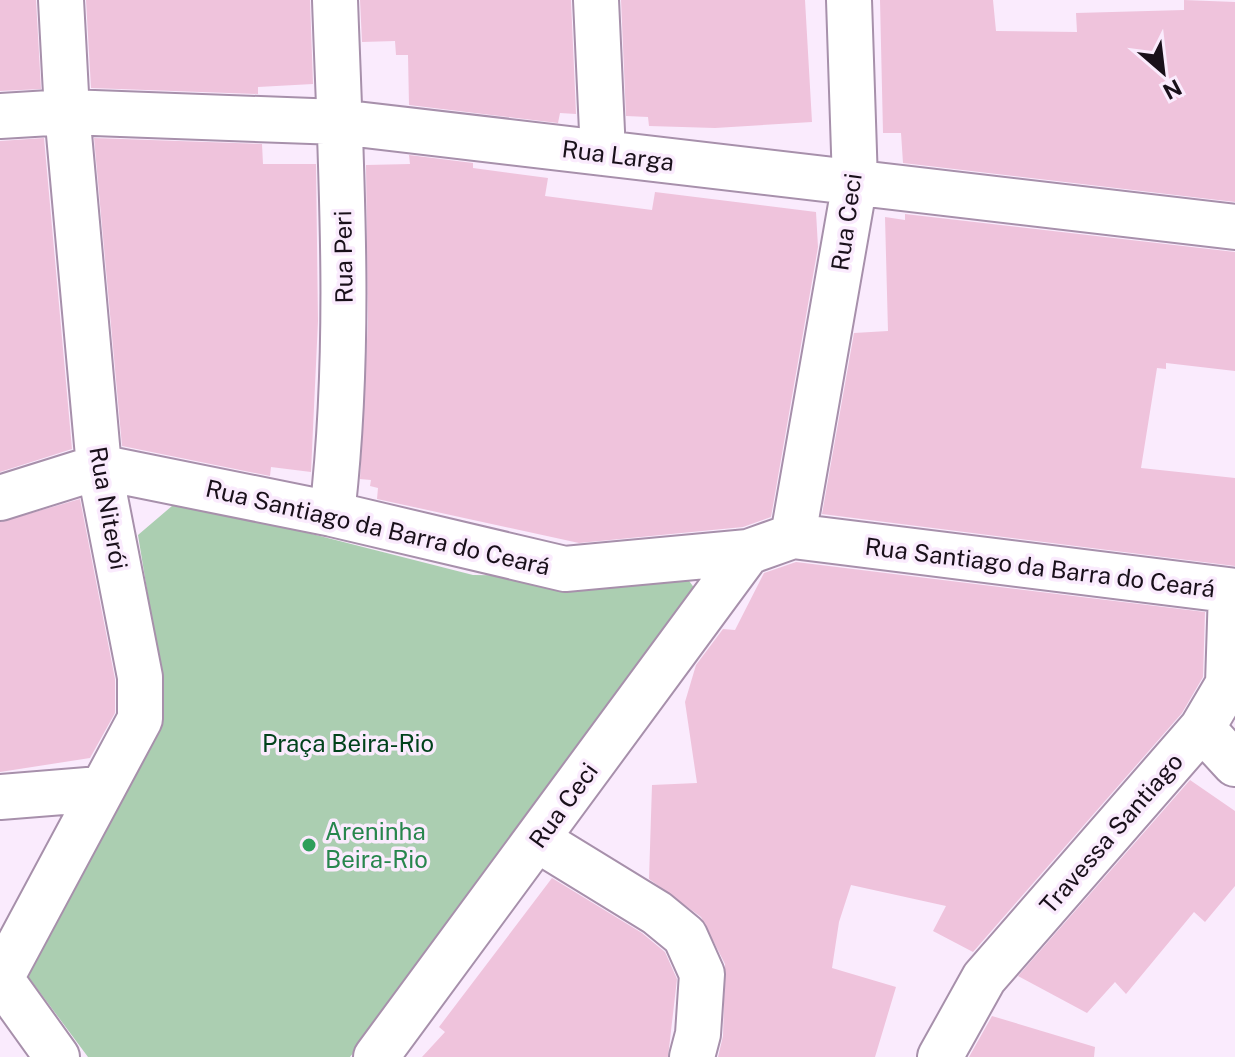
<svg xmlns="http://www.w3.org/2000/svg" width="1235" height="1057" font-family="'Public Sans',sans-serif">
<rect width="100%" height="100%" fill="#faebfd"/>
<!-- green -->
<path fill="#abceb1" d="M179 500 473 575 687 578 700 596 461 916 350 1057H88L21 967 150 750 163 688 138 535Z"/>
<!-- building -->
<path fill="#efc3dc" d="M0 0H36L41 89 0 91Z
M86 0H310L313 84 258 87V94L91 88Z
M360 0H571L576 114 560 113 558 123 409 105 408 55H396L395 41 362 42Z
M621 0H805L812 122 715 128 649 126 648 117 626 116Z
M880 0H993L996 31 1077 32 1076 13 1184 10V0L1235 2V202L903 163 901 133H883Z
M44 138 72 449 0 472V141Z
M94 138 262 144 263 164H316L318 321 311 472 271 467 270 476 122 446Z
M409 155 473 163V168L548 178 545 196 652 210 655 192 816 212 818 247 771 517 743 527 579 543 377 499 378 488 370 486 371 480 360 479 368 322 366 165 410 164Z
M905 214 1235 252V371L1166 363V369L1157 368 1141 468 1235 478V566L822 514 854 333 888 331 885 217 905 220Z
M80 499 115 679V713L90 758 0 772V522Z
M796 562 1205 612 1203 677 1182 713 973 952 933 931 946 906 851 885 839 922 832 968 896 987 875 1057H718L723 1036 725 964 701 917 649 879 652 785 697 783 685 702 696 665 723 629 735 630 764 573Z
M1190 780 1235 811V886L1205 922 1194 912 1126 994 1115 982 1087 1013 1018 976Z
M552 878 642 933 665 952 677 979 668 1057H422L445 1032 439 1027Z
M992 1016 1095 1047 1094 1057H969Z"/>
<g fill="none" stroke-linecap="round" stroke-linejoin="round">
<!-- minor casing -->
<g stroke="#a790ab" stroke-width="48">
<path id="minor" d="M596 0 603 153
M0 116 67 112 339 122 1235 227
M0 498 99 467 332 514 565 569 748 552 793 536 1235 591
M332 514C352 343 341 171 335 0
M793 536 855 182 849 0
M1202 728 1235 764
M0 797 100 789
M538 840 657 913 685 936 702 974 698 1034 692 1057
M1 979 57 1057
M0 980 140 719V677L99 467 67 112 61 0
M376 1057 748 552
M940 1057 984 978 1202 728 1228 684 1231 591"/>
</g>
<!-- minor -->
<use href="#minor" stroke="#fff" stroke-width="44"/>
</g>
<!-- markers -->
<circle fill="#2e9e5b" stroke="#faebfd" stroke-width="3" cx="309" cy="845" r="8"/>
<g text-anchor="middle" dominant-baseline="central" stroke-width="7" stroke-linejoin="round" paint-order="stroke">
<!-- street labels -->
<g font-size="24" fill="#19101a" stroke="#faebfd">
<text transform="translate(618 155) rotate(7)">Rua Larga</text>
<text transform="translate(846 222) rotate(-82)">Rua Ceci</text>
<text transform="translate(343 257) rotate(-91)">Rua Peri</text>
<text transform="translate(109 508) rotate(80)">Rua Niterói</text>
<text transform="translate(378 527) rotate(13)">Rua Santiago da Barra do Ceará</text>
<text transform="translate(1040 567) rotate(7)">Rua Santiago da Barra do Ceará</text>
<text transform="translate(563 805) rotate(-54)">Rua Ceci</text>
<text transform="translate(1111 833) rotate(-49)">Travessa Santiago</text>
</g>
<!-- park labels -->
<g font-size="24" fill="#01421b" stroke="#faebfd">
<text x="348" y="743">Praça Beira-Rio</text>
</g>
<!-- leisure labels -->
<g font-size="24" fill="#27864d" stroke="#faebfd" text-anchor="start">
<text x="325" y="831">Areninha<tspan x="325" dy="28">Beira-Rio</tspan></text>
</g>
</g>
<!-- north arrow -->
<g transform="translate(1163 72) rotate(152)" stroke="#faebfd" stroke-width="6" paint-order="stroke">
<path d="M0-6L14 30L0 20L-14 30Z" fill="#19101a"/>
<text y="-12" font-size="22" font-weight="bold" text-anchor="middle" fill="#19101a">N</text>
</g>
</svg>
